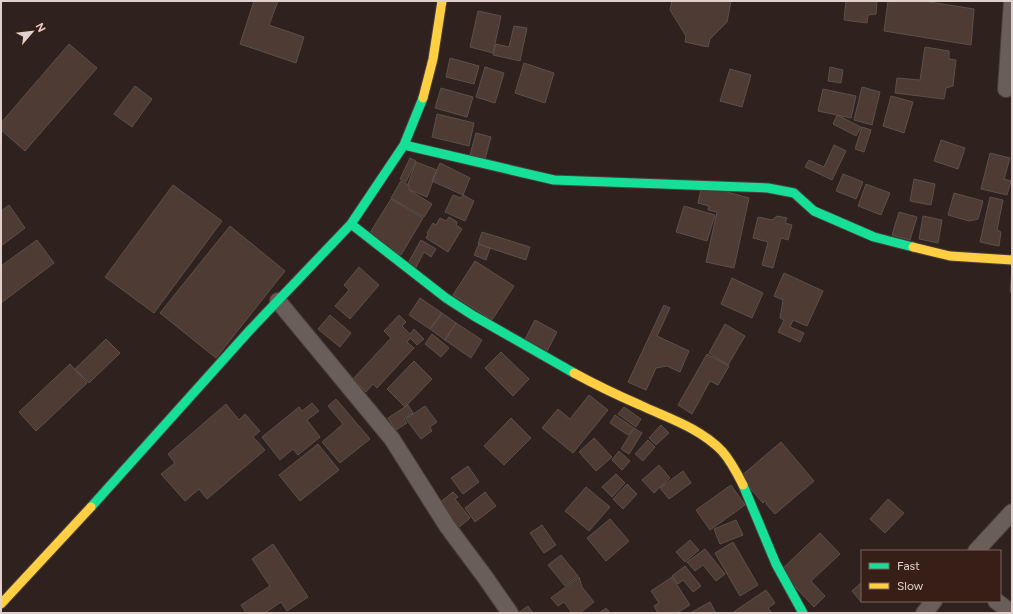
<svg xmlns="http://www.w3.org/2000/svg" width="1013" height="614" font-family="Figtree,sans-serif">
<rect width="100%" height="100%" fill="#2f221e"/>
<!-- building -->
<path fill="#4e3b33" stroke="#5c504c" d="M254 1H278L269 25 304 37 296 63 240 44Z
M672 1H731L727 22 710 39 708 47 685 42 686 36 670 10Z
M846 1H877L876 14 868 15 867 23 844 20Z
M888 1H923L974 9 971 45 884 31Z
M478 11 501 16 493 53 470 47Z
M514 26 527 28 520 61 493 55 496 44 509 47Z
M69 44 97 68 25 151 1 130V123Z
M925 47 949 51V59L956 60 953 86 946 88 944 99 895 93 897 78 920 80Z
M450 58 479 66 474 84 446 77Z
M524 63 554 73 545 103 515 93Z
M485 67 504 73 495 103 476 97Z
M830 67 843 70 841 83 828 81Z
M730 69 751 75 742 107 720 101Z
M135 86 152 99 132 127 114 114Z
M862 87 880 92 872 125 854 120Z
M441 88 473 97 467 117 435 108Z
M823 89 856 96 851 118 818 111Z
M891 96 913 102 904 133 883 126Z
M437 114 474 123 469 146 432 137Z
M837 115 861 127 856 136 833 124Z
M862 127 871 130 864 152 855 149Z
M476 133 491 137 485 159 470 155Z
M941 140 965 148 958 169 934 161Z
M834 145 846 151 832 180 805 167 809 160 824 167Z
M990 153 1010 158 1004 179 1011 181 1007 195 981 189Z
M410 158 416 161 406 182 400 179Z
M416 162 437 170 427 197 410 190V186L408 184Z
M440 163 470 178 463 195 432 181Z
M843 174 863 182 856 199 836 191Z
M914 179 935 184 931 205 910 201Z
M401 181 408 185 409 190 432 204 424 217 391 198Z
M866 184 890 193 881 215 858 206Z
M173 185 222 221 154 313 105 277Z
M702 185 749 198 734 268 706 262 717 212 708 210 709 206 698 203Z
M954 193 983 201 978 219 969 221 948 215Z
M453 195 461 198 463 195 474 201 465 221 445 212Z
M990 197 1003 200 997 230 1001 232 999 246 980 242Z
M391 199 423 218 401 255 368 236Z
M9 205 25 228 1 246V211Z
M684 206 715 215 707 241 676 232Z
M899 212 917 217 910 240 892 235Z
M777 216 787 218 785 223 792 225 788 240 781 238 773 268 762 265 768 242 753 238 758 217 772 220Z
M923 216 942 220 938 243 919 239Z
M449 217 457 222 456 225 462 229 448 252 426 238 428 234 427 233 433 223 436 225 440 218 446 221Z
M230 226 285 271 216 358 160 313Z
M482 232 530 247 526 260 478 244Z
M37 240 54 263 1 303V266Z
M421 240 436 249 431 257 424 252 414 271 406 267Z
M479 244 490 248 486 260 474 255Z
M475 261 514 286 492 320 453 295Z
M359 267 379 285 350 319 335 306 349 290 344 285Z
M1012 270V292H1010Z
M784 273 823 291 807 326 793 320 790 327 804 333 800 342 778 332 784 320 780 318 783 300 774 296Z
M732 278 763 293 752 318 721 304Z
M420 298 442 313 430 329 409 315Z
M664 305 670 308 657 336 689 351 680 372 667 366 656 368 646 390 628 382Z
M442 313 456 323 445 340 430 329Z
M330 315 351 333 340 347 318 329Z
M399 315 406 322 402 326 410 334 414 329 424 339 417 345 410 338 407 342 414 348 377 388 373 384 366 392 353 379 391 338 384 331Z
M535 320 557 332 546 353 524 341Z
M456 323 482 340 471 358 445 340Z
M725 324 745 336 728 365 709 353Z
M432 334 449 348 441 357 425 344Z
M106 339 120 353 89 383 75 369Z
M501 352 529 379 513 396 485 368Z
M707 354 729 366 718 385 710 381 692 414 678 405Z
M414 361 432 379 405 407 387 389Z
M70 364 87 383 36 431 19 412Z
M589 395 608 410 573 453 542 428 558 409 570 419Z
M336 399 370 439 340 463 322 442 343 424 328 406Z
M312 403 319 411 307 420 320 437 298 455 293 449 280 460 262 437 299 407 302 411Z
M226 404 239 420 245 414 260 431 253 437 265 450 207 499 199 489 185 501 161 474 175 463 168 454Z
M408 405 413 413 404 419 407 423 396 430 388 418Z
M425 406 437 422 430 427 432 431 421 439 406 419Z
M624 407 641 419 636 427 618 414Z
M615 415 634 428 628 435 610 423Z
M511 418 531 438 504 465 484 446Z
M661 425 669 433 656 445 649 438Z
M634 428 642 433 629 454 621 449Z
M594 438 612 457 596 471 579 452Z
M648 440 655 447 643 461 635 454Z
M781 442 814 481 775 514 766 504 767 503 766 501 763 503 740 477Z
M318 444 339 470 300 501 279 475Z
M619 451 630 461 622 470 612 460Z
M659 465 670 478 654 493 642 480Z
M468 466 479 482 463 494 451 478Z
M683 471 691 483 669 499 660 488Z
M616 474 625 483 612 497 602 487Z
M627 484 637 494 623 509 613 499Z
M731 485 745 505 710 530 696 510Z
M586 487 610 507 589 531 565 511Z
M453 492 458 497 455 499 470 518 457 529 437 505Z
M485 492 496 506 475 522 465 508Z
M888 499 904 513 885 533 870 519Z
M610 519 629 541 606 561 587 538Z
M736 520 743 535 720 544 714 529Z
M542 525 556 545 544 553 530 533Z
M820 533 840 554 811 581 825 596 814 607 780 571Z
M690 540 699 550 685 562 676 552Z
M733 542 758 585 740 596 715 553Z
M273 544 308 597 287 611 281 602 265 613H246L241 605 270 586 252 559Z
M705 549 725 574 716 581 703 565 695 571 687 562Z
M561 555 578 576 565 586 548 565Z
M685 566 701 586 693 592 683 580 678 584 672 576Z
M579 577 582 587 594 602 580 613H572L564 602 558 606 551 598Z
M672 577 690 605 677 613H658L654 606 659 603 651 591Z
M862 582V601L861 602 852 591Z
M766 590 775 603 768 608 772 613H732Z
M710 602 716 613H690Z
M528 606 533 613H518Z
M606 608 610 613H599Z"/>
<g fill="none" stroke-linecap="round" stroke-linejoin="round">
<!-- street casing -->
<g stroke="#4b3f3c" stroke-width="18">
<path id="street" d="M1006 89 1012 1
M278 301 392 439 447 526 485 577 510 613
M976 551 1012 512
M996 601 1012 613
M924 613 934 601"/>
</g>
<!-- fast casing -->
<g stroke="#4b3f3c" stroke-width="11">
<path id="fast" d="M404 145 554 180 768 188 794 193 814 211 874 237 913 247
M351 224 446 298 474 316 574 373
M743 485 776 564 803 613
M91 507 250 330 351 224 404 145 423 98"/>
</g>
<!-- slow casing -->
<g stroke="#4b3f3c" stroke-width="11">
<path id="slow" d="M423 98 433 59 442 1
M913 247 950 256 1012 260
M574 373C596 385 617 395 640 405 668 418 700 428 722 451 731 461 737 473 743 485
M1 604 91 507"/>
</g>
<!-- street -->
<use href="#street" stroke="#695e5a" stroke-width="16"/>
<!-- fast -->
<use href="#fast" stroke="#16e098" stroke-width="9"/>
<!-- slow -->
<use href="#slow" stroke="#ffcf43" stroke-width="9"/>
</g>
<!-- border -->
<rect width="1013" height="614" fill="none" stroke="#e1d0cb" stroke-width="4"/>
<!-- legend -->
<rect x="861" y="550" width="140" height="52" fill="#371e16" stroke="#7b655e"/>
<rect x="869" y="563" width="20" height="6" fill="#16e098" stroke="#7b655e"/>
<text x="897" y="570" font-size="12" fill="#e1d0cb">Fast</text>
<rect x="869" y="583" width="20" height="6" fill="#ffcf43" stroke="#7b655e"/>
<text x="897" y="590" font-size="12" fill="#e1d0cb">Slow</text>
<!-- north arrow -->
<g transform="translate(32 32) rotate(62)" stroke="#371e16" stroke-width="3" paint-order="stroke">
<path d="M0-3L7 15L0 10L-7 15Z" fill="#e1d0cb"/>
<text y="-6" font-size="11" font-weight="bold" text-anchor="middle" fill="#e1d0cb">N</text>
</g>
</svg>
